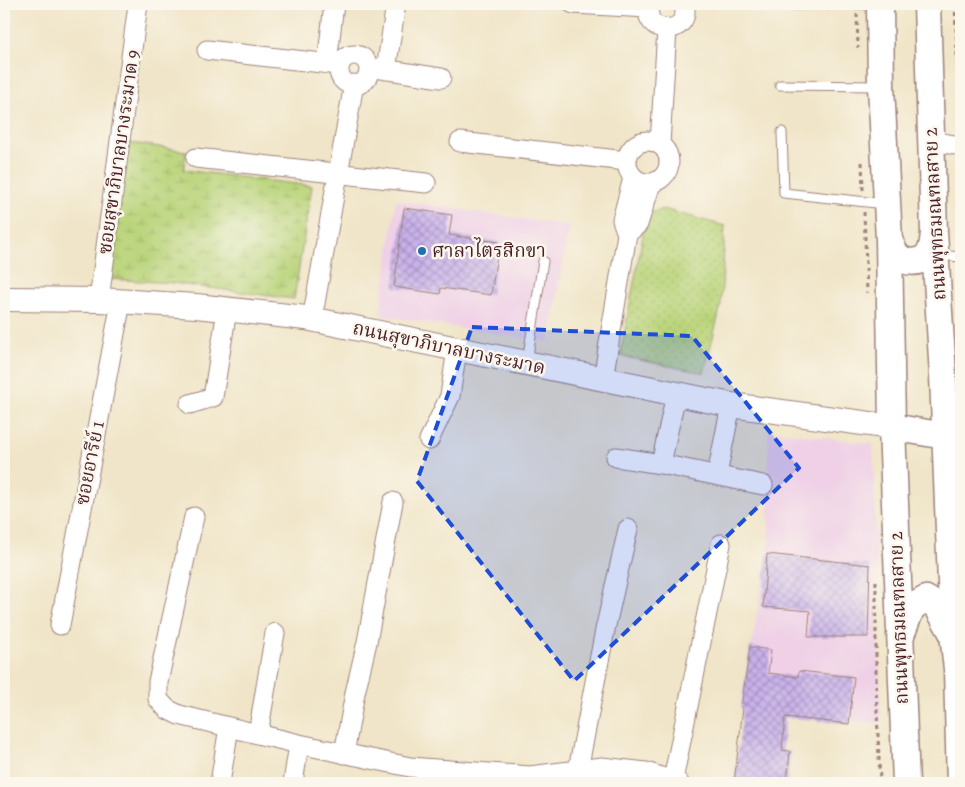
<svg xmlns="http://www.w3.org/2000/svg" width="965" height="787" font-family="Alegreya,'Noto Serif Thai',serif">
<defs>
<pattern id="grass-dots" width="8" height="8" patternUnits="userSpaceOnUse" patternTransform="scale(1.25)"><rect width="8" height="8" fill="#bad47a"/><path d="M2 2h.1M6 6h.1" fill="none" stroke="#a1b66a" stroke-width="1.8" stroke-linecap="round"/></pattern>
<pattern id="wetland-marsh" width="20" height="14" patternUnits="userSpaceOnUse" patternTransform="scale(1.25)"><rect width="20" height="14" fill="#bad47a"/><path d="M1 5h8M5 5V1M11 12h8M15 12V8" fill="none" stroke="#a1b66a"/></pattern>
<pattern id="building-cross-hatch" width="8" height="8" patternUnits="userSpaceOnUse" patternTransform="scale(1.25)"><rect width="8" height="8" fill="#c9b2eb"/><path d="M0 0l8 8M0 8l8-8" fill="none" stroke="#a590bf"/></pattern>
</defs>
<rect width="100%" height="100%" fill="#fbf7ec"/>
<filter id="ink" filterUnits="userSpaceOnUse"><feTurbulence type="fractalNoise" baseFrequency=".02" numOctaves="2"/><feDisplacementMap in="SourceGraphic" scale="10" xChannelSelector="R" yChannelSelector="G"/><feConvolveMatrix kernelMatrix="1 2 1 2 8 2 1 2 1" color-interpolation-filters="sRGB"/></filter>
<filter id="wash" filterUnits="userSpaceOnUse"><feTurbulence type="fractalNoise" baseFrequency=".0096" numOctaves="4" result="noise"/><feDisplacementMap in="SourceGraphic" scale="20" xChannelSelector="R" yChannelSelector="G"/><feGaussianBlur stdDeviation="1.12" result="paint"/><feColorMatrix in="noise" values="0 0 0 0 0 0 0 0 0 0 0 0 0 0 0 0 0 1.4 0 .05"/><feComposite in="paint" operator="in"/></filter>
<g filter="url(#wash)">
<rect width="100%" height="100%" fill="#f0e5c8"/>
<!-- built -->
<path fill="#efd0e6" d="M396 200 569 226 549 342 380 315Z
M768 430 873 444 881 722 872 723 740 709 769 547Z"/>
<!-- grass -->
<path fill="url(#grass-dots)" stroke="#827a52" d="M663 209 725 226 721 305 704 373 620 356 647 214Z"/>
<!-- wetland -->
<path fill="url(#wetland-marsh)" stroke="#827a52" d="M125 142 186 151 184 170 312 186 294 299 172 283 109 279Z"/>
<g id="blocks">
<!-- building -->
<path fill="url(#building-cross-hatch)" d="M404 208 452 215 449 235 499 242 491 295 441 288 440 294 394 287Z
M767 554 870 565 868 637H808L810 611 763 607Z
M750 647 771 650 768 673 798 677 799 671 854 677 849 724 785 717 782 750 790 751 787 783H734L743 708H741Z"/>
</g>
</g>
<g filter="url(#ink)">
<use href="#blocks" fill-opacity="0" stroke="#9d827a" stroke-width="1"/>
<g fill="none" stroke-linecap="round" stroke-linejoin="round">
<!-- service casing -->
<g stroke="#9d827a" stroke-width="11">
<path id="service" d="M769 5 865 4
M780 85 878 86
M782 132 784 193 885 204
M937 255 961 257
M527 362 543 261"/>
</g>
<!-- minor casing -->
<g stroke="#9d827a" stroke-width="21">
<path id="minor" d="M573 4 649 8
M650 4C639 35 693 38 684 4
M207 50 340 65
M339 70a15 15 0 1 1 30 0a15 15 0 1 1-30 0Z
M327 64 334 4
M369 67 441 78
M386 70 396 4
M627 162a21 21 0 1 1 42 0a21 21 0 1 1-42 0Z
M931 141 961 146
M460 142 626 161
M660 144 667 29
M196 158 426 183
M627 234 638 224 651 184
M99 300 138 4
M312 320 354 84
M603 379 627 234 622 220 633 178
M190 404 213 397 227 310
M944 407 961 409
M429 440 450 396 457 349
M616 457 661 464 763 485
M661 464 676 394
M717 475 731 405
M194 517 158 682V699L167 709 179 715 299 744 410 767 530 776 602 767 646 772 679 783
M60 625 121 302
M258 734 275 633
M344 754 355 693 367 642 393 502
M578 770 605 630 628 529
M673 780 721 544
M220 783 229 727
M293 783 299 744"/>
</g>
<!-- tertiary casing -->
<g stroke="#9d827a" stroke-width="26">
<path id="tertiary" d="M4 299 99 300 196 306 306 318 731 405 892 427"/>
</g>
<!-- secondary casing -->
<g stroke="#9d827a" stroke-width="29">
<path id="secondary" d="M880 4 881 86 889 240 892 427 906 783
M927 4 934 232 943 375 953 634 957 669 960 783
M889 240C891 244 893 250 896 254 903 264 920 264 928 255 933 249 933 240 934 233
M892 427 945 436
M901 635 912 607 926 599 937 606 953 634"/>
</g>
<!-- path -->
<path stroke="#9d827a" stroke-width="3" stroke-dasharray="4 4" stroke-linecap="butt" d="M955 4 960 131
M857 14 858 48
M862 162 863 190
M864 212 867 293
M876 581V686L880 783"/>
<!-- service -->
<use href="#service" stroke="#fff" stroke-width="9"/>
<!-- minor -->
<use href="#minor" stroke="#fff" stroke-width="19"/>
<!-- tertiary -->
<use href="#tertiary" stroke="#fff" stroke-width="24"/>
<!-- secondary -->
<use href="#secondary" stroke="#fff" stroke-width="26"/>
</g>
</g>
<!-- marked area -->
<path fill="#1d4ed8" fill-opacity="0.2" stroke="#1d4ed8" stroke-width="4" stroke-dasharray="10 6" stroke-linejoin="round" d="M472 327 692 336 799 468 574 681 417 481Z"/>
<!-- markers -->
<circle fill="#1f6fb2" stroke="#fbf7ec" stroke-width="2" cx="422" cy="251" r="5"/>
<g text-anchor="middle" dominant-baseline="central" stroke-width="5" stroke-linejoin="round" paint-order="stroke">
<!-- street labels -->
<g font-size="19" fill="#4a1f2b" stroke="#fbf7ec">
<text transform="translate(119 152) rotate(-82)">ซอยสุขาภิบาลบางระมาด 9</text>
<text transform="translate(935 214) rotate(-93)">ถนนพุทธมณฑลสาย 2</text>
<text transform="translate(449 348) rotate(12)">ถนนสุขาภิบาลบางระมาด</text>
<text transform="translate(90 463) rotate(-79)">ซอยอารีย์ 1</text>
<text transform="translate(899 618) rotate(-92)">ถนนพุทธมณฑลสาย 2</text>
</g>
<!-- poi labels -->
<g font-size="19" fill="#4a1f2b" stroke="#fbf7ec" text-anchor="start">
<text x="432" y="251">ศาลาไตรสิกขา</text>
</g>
</g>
<!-- margin -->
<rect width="965" height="787" fill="none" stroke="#fbf7ec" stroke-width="20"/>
</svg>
